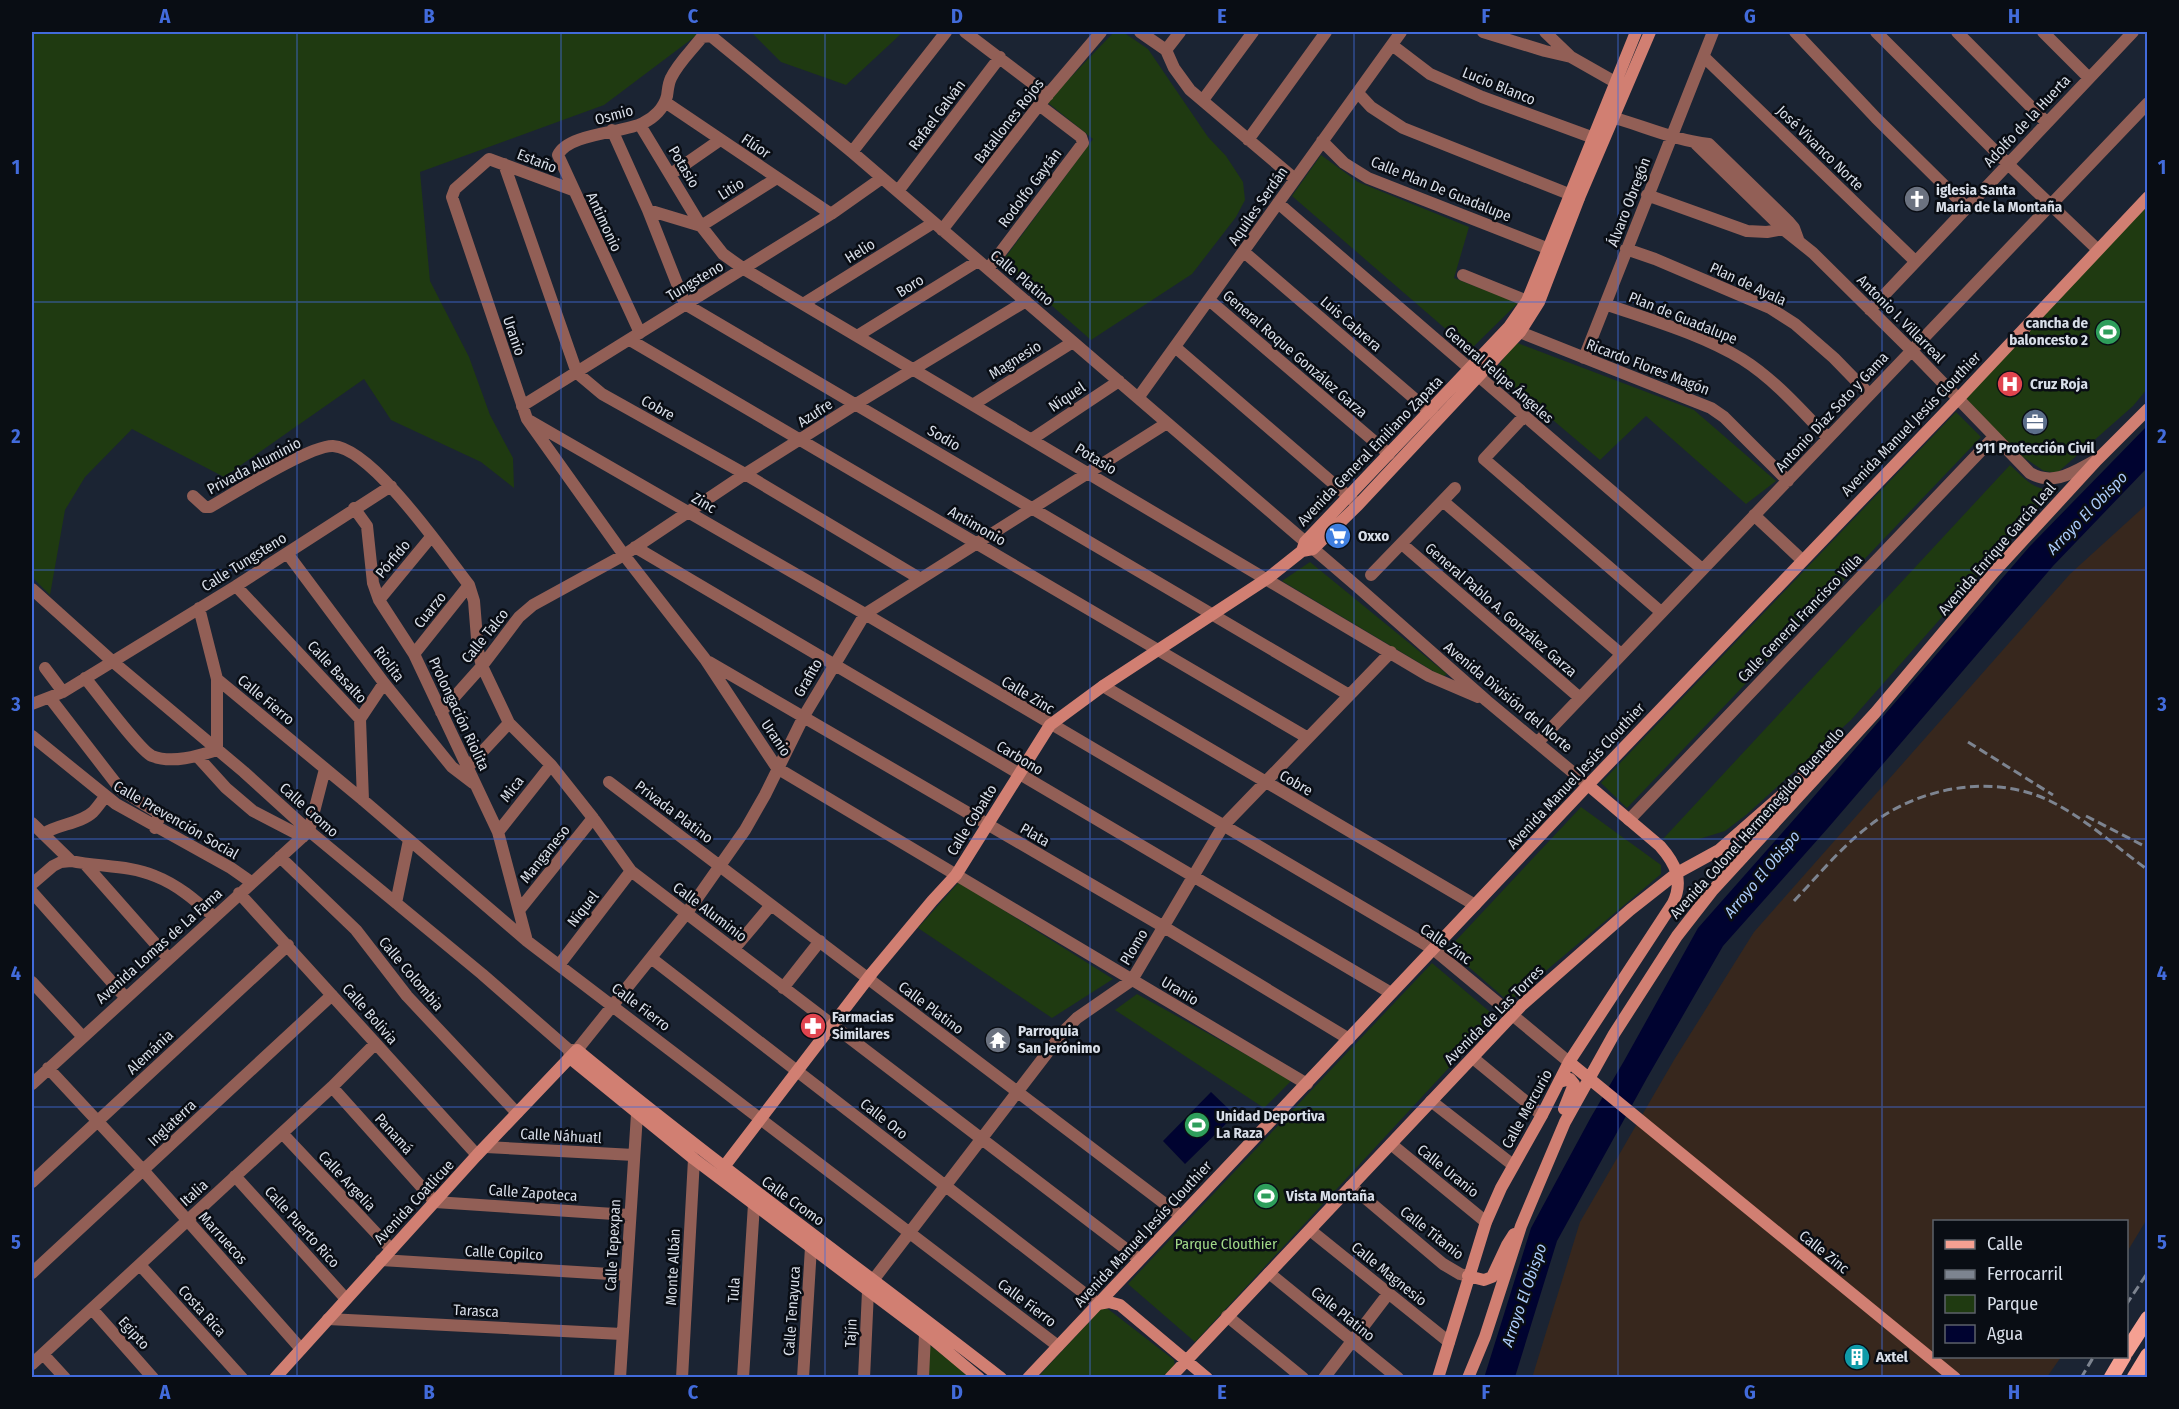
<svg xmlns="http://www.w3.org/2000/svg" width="2179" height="1409" font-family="'Fira Sans Condensed',sans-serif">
<rect width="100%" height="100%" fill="#1b2433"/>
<!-- industrial -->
<path fill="#37271d" d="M2147 504V1219L2127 1252 2126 1222H1934V1356L2061 1357 2047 1377 1532 1378 1580 1222 1674 1060 1754 932 2070 574Z"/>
<!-- green -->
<path fill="#1f3a11" d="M32 32H701L604 105 420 172 430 281 469 357 490 415 513 458 514 488 481 462 391 420 364 379 224 477 132 429 85 477 65 510 50 595 32 577Z
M751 32H903L846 85 781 62Z
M1114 32H1123L1148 49 1208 137 1226 156 1243 182 1245 200 1236 217 1192 274 1091 340 1002 262 1093 139 1047 102Z
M1321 155 1358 182 1469 227 1454 278 1518 303 1470 350 1292 196Z
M2147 206V389L2133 406 2057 473 2044 471 2020 455 1966 399 2107 246Z
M1515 342 1694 410 1776 481 1746 504 1646 416 1600 460 1495 371Z
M1956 412 1981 437 1627 808 1601 783Z
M2010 465C2024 478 2035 492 2055 489L1851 720 1746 815 1725 831 1699 839H1663Z
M1310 562 1447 674 1443 677 1282 581Z
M1581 807 1661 865V874L1509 1002 1448 949Z
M959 882 1113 979 1052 1018 918 928Z
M1432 963 1496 1017 1195 1342 1128 1284Z
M1137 994 1292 1080 1264 1108 1115 1010Z
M1101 1309H1108L1174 1360 1175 1367 1164 1377 1037 1378Z
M928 1344 972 1377 927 1378Z"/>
<!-- water -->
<path fill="#000330" d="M2147 426V468L2053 566 1828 828 1723 946 1647 1078 1557 1241 1515 1377 1484 1378 1531 1228 1591 1117 1624 1061 1698 928 1804 808 2030 546Z
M1211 1092 1235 1115 1185 1164 1163 1141Z"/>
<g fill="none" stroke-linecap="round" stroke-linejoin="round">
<!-- street -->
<path stroke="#925f56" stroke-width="12" d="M965 32 1048 95
M1140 32 1166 50 1174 68 1190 90 1295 179
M1483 32 1545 51 1571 57 1615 82
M1545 32 1570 56
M1795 32 1876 118 1966 207
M1876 32 2009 165 2097 249
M1957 32 2046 122
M2043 32 2089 78
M1392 45 1430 74 1482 97 1602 141
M1166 50 1180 32
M1704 57 1915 261
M1358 93 1371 107 1403 128 1579 198
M1203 100 1253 32
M665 102 831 214
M1604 115C1640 124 1672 140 1709 144L1788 221 1794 228 1798 239
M640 125 701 226 723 254 744 269 1429 676 1478 697
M612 130 648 210 685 304 1349 695
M1248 140 1326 32
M1322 141 1344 163 1368 178 1557 252
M1696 144 1783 229 1813 253 1911 350 2030 473C2054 487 2075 471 2096 460
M852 152 946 32
M504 164 577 373 602 394 745 474 919 578
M671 174 720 140
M573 190 489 159 455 189 452 197 527 419 624 555 705 659 777 768 1307 1084
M898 191 1000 57
M1647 195 1747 231 1767 232 1790 228
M1278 203 1702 569
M648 210 701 226 777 178
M942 230 1039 105 1101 32
M1626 249 1655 259 1770 308 1795 324 1834 358 1869 394
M1244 252 1437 418
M988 269 1083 143 1081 137 1039 105
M1463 275 1527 301
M1209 300 1389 454
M803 304 933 223
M1605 304C1651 320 1701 334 1742 359 1774 379 1801 410 1827 437
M1870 310 2133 32
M1512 329 1711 408 1724 417 1788 481
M640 333 558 155C568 133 624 133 643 123 654 118 664 108 667 96 668 90 668 84 671 78 678 63 692 50 702 37L711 36 852 152 1359 588 1487 701 1588 785
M857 336 978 261
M630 340 1308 738
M1175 347 1356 503
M1584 358 1713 32
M1138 398 1401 32
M974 404 1073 342
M522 406 831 214 882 178
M1524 416 1484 459 1661 612
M530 421 865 614 1433 949 1569 1062
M1032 439 1119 381
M193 496 205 507H210C233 494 310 445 333 446 372 448 444 553 469 585L474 601 478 651 482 666 509 723 551 765 593 818 631 871 1139 1259
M1444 502 1621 654
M354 508 367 526 373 583 379 600 414 654 498 832 527 941
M1754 515 1802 560
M1402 544 1580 698
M635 547 1391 993
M287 553 384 683 452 767 473 783
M1371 575 1455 488
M236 586 360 719 363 800
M32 589 112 661 244 772 309 831 482 974 569 1050 570 1058
M379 600 431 537
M414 654 469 585
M709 662 1164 927 1349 1039
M45 668 63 692
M85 678C98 693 139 750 152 756 172 764 198 756 217 750V679L199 608
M217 679 363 800 527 941 1058 1346
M1103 686 1475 905
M50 698 121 790 158 813V821L155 828
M32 704 63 692 236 586 391 486
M441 712 482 666 519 617 533 605 624 555 745 474 856 404 1026 301
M360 719 384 683
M32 736 116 804 231 868 251 882
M1538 742 2148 103
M197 756 226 788 253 811 303 837
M467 768 509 723
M609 782 1181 1216
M1629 820 1994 437
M32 823 71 861
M498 832 551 765
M43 834C58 824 80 824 93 812 97 808 101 802 105 797
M280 857 356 930 407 996 517 1113
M85 864 168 958
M32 884 53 866 61 862 71 861C99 867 129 865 155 876 178 885 195 900 213 916
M32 892 125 997
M239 893 477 1155
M396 903 409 840
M520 909 593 818
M734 949 771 905
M651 958 1098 1304
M559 965 631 871
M32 982 82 1036
M783 988 820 941
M569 1050H577L686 914 745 830 765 795 804 716 865 614 1167 423
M1473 1058 1542 1115
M48 1068 143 1170 301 1349
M32 1084 309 831 325 769
M332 1087 435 1202 629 1215
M1431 1101 1513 1165
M282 1133 391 1249
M1391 1144 1486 1222
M486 1147 634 1155
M235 1176 346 1299
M32 1182 288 945
M1351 1186 1443 1264 1460 1274 1468 1276
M1310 1230 1449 1342
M381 1260 626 1275
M140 1265 242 1378
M32 1273 332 995
M1269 1273 1398 1378
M92 1309 153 1378
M1227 1316 1303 1378
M328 1319 622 1334
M43 1354 65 1378
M32 1364 332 1087 375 1044
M620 1378 637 1114
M682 1378 694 1159
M743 1378 754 1204
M803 1378 811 1247
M864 1378 868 1291 874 1279 1064 1031 1077 1018 1132 980 1223 826 1391 652
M923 1378 925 1334
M1324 1378 1388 1294"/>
<!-- secondary -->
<path stroke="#d17f72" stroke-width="12" d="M1302 551 1305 542 1509 327 1527 301 1636 32
M570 1058 694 1159 930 1337 979 1378
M1569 1062 1955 1378
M1559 1082 1570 1079 1574 1084 1564 1109
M723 1168 872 973 932 901 956 875 1050 725 1103 686 1268 578 1302 551 1313 549 1358 505 1520 332 1539 302 1579 198 1650 32
M1468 1276 1484 1280 1492 1277 1507 1245 1514 1234
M1098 1304 1109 1302 1120 1305 1207 1378
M275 1378 477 1155 577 1050C715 1164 860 1268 1001 1378
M1028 1378 1588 785 1958 399 2148 197
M1170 1378 1522 1005 1630 910 1677 873 1719 850 1831 752
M1438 1378 1486 1222 1501 1188 1542 1115 1569 1062 1673 903C1684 880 1675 863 1660 846L1588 785
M1468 1378 1485 1337 1521 1226 1565 1122 1614 1034 1677 936 1712 891 1875 713 1994 572 2097 460 2148 409"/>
<!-- primary -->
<path stroke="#f5a092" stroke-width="15" d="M2126 1352 2148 1318
M2111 1378 2124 1356
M2134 1378 2148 1355"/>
<!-- rail -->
<path stroke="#7d8490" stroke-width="3" stroke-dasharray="9 4.5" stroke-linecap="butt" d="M1968 742 2053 795
M2086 816 2148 848
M1794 901C1818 876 1841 847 1869 826 1918 787 1993 773 2050 801 2085 818 2116 847 2148 870
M2126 1305 2148 1272
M2081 1378 2094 1356"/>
</g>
<!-- grid -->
<path fill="none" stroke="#426bdb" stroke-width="1.5" stroke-opacity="0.55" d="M297 32V1378M561 32V1378M825 32V1378M1090 32V1378M1354 32V1378M1618 32V1378M1882 32V1378M32 302H2148M32 570H2148M32 839H2148M32 1107H2148"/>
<!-- icons -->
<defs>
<g id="church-disc" transform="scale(1.35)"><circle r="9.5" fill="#6b7280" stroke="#090d14"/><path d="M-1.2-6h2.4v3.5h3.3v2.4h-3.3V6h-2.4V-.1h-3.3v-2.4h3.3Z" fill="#fff"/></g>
<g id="stadium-disc" transform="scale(1.35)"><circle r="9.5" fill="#2e9e5b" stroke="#090d14"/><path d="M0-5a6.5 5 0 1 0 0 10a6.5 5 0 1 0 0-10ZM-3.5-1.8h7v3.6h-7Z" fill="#fff"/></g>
<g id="hospital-disc" transform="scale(1.35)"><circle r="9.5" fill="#e0444e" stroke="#090d14"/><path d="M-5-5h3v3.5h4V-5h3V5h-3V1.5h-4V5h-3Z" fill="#fff"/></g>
<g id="office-disc" transform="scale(1.35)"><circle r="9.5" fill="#5c6f8a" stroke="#090d14"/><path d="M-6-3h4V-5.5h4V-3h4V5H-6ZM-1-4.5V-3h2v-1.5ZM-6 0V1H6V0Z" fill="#fff"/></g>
<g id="supermarket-disc" transform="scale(1.35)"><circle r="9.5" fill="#3f7fe0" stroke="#090d14"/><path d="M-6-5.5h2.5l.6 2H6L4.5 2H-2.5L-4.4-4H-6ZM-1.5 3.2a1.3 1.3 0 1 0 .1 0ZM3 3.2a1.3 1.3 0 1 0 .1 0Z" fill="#fff"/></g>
<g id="pharmacy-disc" transform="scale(1.35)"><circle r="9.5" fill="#e0444e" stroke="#090d14"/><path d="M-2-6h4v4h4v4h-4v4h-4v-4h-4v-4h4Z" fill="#fff"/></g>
<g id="temple-disc" transform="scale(1.35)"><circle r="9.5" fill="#6b7280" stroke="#090d14"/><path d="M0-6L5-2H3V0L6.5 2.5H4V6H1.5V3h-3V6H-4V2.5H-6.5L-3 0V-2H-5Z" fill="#fff"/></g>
<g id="building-disc" transform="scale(1.35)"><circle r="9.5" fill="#0f9aa8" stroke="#090d14"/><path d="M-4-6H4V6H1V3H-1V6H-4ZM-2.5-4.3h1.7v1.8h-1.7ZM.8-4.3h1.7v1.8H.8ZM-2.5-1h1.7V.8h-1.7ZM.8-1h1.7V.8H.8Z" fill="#fff"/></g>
</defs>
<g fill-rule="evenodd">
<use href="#church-disc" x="1917" y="199"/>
<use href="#stadium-disc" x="2108" y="332"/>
<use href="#hospital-disc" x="2010" y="384"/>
<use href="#office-disc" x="2035" y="422"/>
<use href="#supermarket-disc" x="1338" y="536"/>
<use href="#pharmacy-disc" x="813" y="1026"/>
<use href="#temple-disc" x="998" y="1040"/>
<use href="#stadium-disc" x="1197" y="1125"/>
<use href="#stadium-disc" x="1266" y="1196"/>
<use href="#building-disc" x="1857" y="1357"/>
</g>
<g text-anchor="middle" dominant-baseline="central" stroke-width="5" stroke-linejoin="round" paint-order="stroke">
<!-- street labels -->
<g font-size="15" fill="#d8dee8" stroke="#090d14">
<text transform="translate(1499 86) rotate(22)">Lucio Blanco</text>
<text transform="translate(614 115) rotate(-15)">Osmio</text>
<text transform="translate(937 115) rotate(-53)">Rafael Galván</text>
<text transform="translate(1009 121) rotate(-52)">Batallones Rojos</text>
<text transform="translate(2027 121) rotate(-47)">Adolfo de la Huerta</text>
<text transform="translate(756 146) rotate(34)">Flúor</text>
<text transform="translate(1820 148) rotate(44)">José Vivanco Norte</text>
<text transform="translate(537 161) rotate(21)">Estaño</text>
<text transform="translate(684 167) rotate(59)">Potasio</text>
<text transform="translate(1030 188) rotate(-53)">Rodolfo Gaytán</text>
<text transform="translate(731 189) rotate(-32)">Litio</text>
<text transform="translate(1441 189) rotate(22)">Calle Plan De Guadalupe</text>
<text transform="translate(1629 202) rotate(-69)">Álvaro Obregón</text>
<text transform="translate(1258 206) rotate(-55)">Aquiles Serdán</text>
<text transform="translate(604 222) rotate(65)">Antimonio</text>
<text transform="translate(860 251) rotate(-32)">Helio</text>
<text transform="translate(1022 278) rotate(40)">Calle Platino</text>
<text transform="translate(695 281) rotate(-31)">Tungsteno</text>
<text transform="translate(1748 284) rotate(25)">Plan de Ayala</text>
<text transform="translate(910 286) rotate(-32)">Boro</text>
<text transform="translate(1683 318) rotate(22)">Plan de Guadalupe</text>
<text transform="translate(1901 319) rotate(45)">Antonio I. Villarreal</text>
<text transform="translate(1351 324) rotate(41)">Luis Cabrera</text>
<text transform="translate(514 336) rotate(71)">Uranio</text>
<text transform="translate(1295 354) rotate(41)">General Roque González Garza</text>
<text transform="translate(1015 360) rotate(-32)">Magnesio</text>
<text transform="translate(1648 367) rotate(21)">Ricardo Flores Magón</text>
<text transform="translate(1499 375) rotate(41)">General Felipe Ángeles</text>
<text transform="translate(1067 397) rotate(-34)">Níquel</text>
<text transform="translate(658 408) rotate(29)">Cobre</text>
<text transform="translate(1832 412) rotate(-47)">Antonio Díaz Soto y Gama</text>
<text transform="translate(815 413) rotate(-33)">Azufre</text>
<text transform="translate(1911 424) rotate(-46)">Avenida Manuel Jesús Clouthier</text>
<text transform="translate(944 438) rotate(30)">Sodio</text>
<text transform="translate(1370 451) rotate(-46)">Avenida General Emiliano Zapata</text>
<text transform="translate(1096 459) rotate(31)">Potasio</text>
<text transform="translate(254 466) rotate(-28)">Privada Aluminio</text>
<text transform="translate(704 503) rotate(30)">Zinc</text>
<text transform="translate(977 526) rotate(30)">Antimonio</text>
<text transform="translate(1997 549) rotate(-49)">Avenida Enrique García Leal</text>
<text transform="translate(393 559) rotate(-50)">Pórfido</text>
<text transform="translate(244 562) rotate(-32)">Calle Tungsteno</text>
<text transform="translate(430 610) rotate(-51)">Cuarzo</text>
<text transform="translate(1501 610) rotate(41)">General Pablo A. González Garza</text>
<text transform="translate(1800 618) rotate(-46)">Calle General Francisco Villa</text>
<text transform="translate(485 636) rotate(-51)">Calle Talco</text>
<text transform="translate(389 664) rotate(53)">Riolita</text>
<text transform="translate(337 672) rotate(47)">Calle Basalto</text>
<text transform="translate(808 678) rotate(-60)">Grafito</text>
<text transform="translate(1028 695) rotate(31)">Calle Zinc</text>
<text transform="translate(1508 697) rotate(40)">Avenida División del Norte</text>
<text transform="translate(266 700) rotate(40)">Calle Fierro</text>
<text transform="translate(459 714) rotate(65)">Prolongación Riolita</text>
<text transform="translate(776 738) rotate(56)">Uranio</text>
<text transform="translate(1020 758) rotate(31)">Carbono</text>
<text transform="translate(1576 776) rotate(-47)">Avenida Manuel Jesús Clouthier</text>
<text transform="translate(1296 783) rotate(30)">Cobre</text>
<text transform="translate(512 789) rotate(-52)">Mica</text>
<text transform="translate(309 810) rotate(42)">Calle Cromo</text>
<text transform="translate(674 812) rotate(37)">Privada Platino</text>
<text transform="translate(176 820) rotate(30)">Calle Prevención Social</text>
<text transform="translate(972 820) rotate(-58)">Calle Cobalto</text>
<text transform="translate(1757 823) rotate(-48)">Avenida Colonel Hermenegildo Buentello</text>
<text transform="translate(1035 835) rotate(30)">Plata</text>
<text transform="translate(545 854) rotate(-51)">Manganeso</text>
<text transform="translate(583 909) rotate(-52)">Níquel</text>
<text transform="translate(710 912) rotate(37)">Calle Aluminio</text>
<text transform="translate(1446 944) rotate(35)">Calle Zinc</text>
<text transform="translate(159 946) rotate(-42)">Avenida Lomas de La Fama</text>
<text transform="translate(1134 947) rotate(-59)">Plomo</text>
<text transform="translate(411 974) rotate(50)">Calle Colombia</text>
<text transform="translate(1180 991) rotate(31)">Uranio</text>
<text transform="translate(641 1007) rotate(37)">Calle Fierro</text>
<text transform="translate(931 1008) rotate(37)">Calle Platino</text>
<text transform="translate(370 1014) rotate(49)">Calle Bolivia</text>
<text transform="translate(1494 1015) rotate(-45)">Avenida de Las Torres</text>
<text transform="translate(150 1052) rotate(-43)">Alemánia</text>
<text transform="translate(1527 1109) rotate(-61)">Calle Mercurio</text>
<text transform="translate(884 1119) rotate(38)">Calle Oro</text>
<text transform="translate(172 1123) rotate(-43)">Inglaterra</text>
<text transform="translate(394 1134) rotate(48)">Panamá</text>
<text transform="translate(561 1136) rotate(3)">Calle Náhuatl</text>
<text transform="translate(1448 1171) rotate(39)">Calle Uranio</text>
<text transform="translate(347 1181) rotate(47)">Calle Argelia</text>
<text transform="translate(194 1193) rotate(-42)">Italia</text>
<text transform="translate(533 1193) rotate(4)">Calle Zapoteca</text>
<text transform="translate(793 1201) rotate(36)">Calle Cromo</text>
<text transform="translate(414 1202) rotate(-47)">Avenida Coatlicue</text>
<text transform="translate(302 1227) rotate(48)">Calle Puerto Rico</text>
<text transform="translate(1432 1233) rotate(38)">Calle Titanio</text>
<text transform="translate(1143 1234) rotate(-47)">Avenida Manuel Jesús Clouthier</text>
<text transform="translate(223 1238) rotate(48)">Marruecos</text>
<text transform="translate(613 1245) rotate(-87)">Calle Tepexpan</text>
<text transform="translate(1824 1252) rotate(39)">Calle Zinc</text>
<text transform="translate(504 1253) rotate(3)">Calle Copilco</text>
<text transform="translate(673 1267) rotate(-87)">Monte Albán</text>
<text transform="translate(1389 1274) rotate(39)">Calle Magnesio</text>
<text transform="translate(734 1290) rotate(-86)">Tula</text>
<text transform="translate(1027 1303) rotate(37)">Calle Fierro</text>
<text transform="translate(202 1311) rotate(48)">Costa Rica</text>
<text transform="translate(476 1311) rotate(3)">Tarasca</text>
<text transform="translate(792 1311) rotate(-86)">Calle Tenayuca</text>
<text transform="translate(1343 1314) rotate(39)">Calle Platino</text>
<text transform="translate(134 1333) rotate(48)">Egipto</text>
<text transform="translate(851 1333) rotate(-87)">Tajín</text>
</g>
<!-- poi labels -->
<g font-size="15" font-weight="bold" fill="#d8dee8" stroke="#090d14" text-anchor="start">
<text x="1936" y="190">iglesia Santa<tspan x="1936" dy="17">Maria de la Montaña</tspan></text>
<text x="2088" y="323" text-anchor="end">cancha de<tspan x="2088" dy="17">baloncesto 2</tspan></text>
<text x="2030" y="384">Cruz Roja</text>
<text x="2035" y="448" text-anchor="middle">911 Protección Civil</text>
<text x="1358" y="536">Oxxo</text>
<text x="832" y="1017">Farmacias<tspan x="832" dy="17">Similares</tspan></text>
<text x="1018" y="1031">Parroquia<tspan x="1018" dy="17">San Jerónimo</tspan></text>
<text x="1216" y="1116">Unidad Deportiva<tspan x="1216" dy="17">La Raza</tspan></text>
<text x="1286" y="1196">Vista Montaña</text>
<text x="1876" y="1357">Axtel</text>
</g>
<!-- park labels -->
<g font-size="15" fill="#a1d988" stroke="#090d14">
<text x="1226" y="1244">Parque Clouthier</text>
</g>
<!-- water labels -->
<g font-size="16" font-style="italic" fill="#acccfa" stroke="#090d14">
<text transform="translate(2087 513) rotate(-46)">Arroyo El Obispo</text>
<text transform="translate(1762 874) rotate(-50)">Arroyo El Obispo</text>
<text transform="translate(1524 1295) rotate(-71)">Arroyo El Obispo</text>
</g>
</g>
<!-- border -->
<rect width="2179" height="1409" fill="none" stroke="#090d14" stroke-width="66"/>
<!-- legend -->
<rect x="1933" y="1220" width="195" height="138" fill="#090d14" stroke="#5c6169" stroke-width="1.5"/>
<rect x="1945" y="1240" width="30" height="9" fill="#f5a092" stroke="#5c6169" stroke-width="1.5"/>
<text x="1987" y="1250" font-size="18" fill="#d8dee8">Calle</text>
<rect x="1945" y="1270" width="30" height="9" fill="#7d8490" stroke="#5c6169" stroke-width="1.5"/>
<text x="1987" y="1280" font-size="18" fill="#d8dee8">Ferrocarril</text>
<rect x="1945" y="1295" width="30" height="18" fill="#1f3a11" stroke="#5c6169" stroke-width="1.5"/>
<text x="1987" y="1310" font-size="18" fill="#d8dee8">Parque</text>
<rect x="1945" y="1325" width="30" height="18" fill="#000330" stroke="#5c6169" stroke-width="1.5"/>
<text x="1987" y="1340" font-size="18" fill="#d8dee8">Agua</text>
<rect x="33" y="33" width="2113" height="1343" fill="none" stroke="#426bdb" stroke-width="2"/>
<g font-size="20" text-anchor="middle" font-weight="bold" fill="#426bdb">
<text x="165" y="23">A</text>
<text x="429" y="23">B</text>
<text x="693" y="23">C</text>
<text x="957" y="23">D</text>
<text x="1222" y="23">E</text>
<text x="1486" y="23">F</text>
<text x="1750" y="23">G</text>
<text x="2014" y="23">H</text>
<text x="16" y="174">1</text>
<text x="2162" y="174">1</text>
<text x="16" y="443">2</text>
<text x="2162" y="443">2</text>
<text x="16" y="711">3</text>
<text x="2162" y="711">3</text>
<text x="16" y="980">4</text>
<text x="2162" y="980">4</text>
<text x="16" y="1249">5</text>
<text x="2162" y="1249">5</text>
<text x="165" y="1399">A</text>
<text x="429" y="1399">B</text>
<text x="693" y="1399">C</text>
<text x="957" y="1399">D</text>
<text x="1222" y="1399">E</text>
<text x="1486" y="1399">F</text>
<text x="1750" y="1399">G</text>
<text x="2014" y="1399">H</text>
</g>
</svg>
